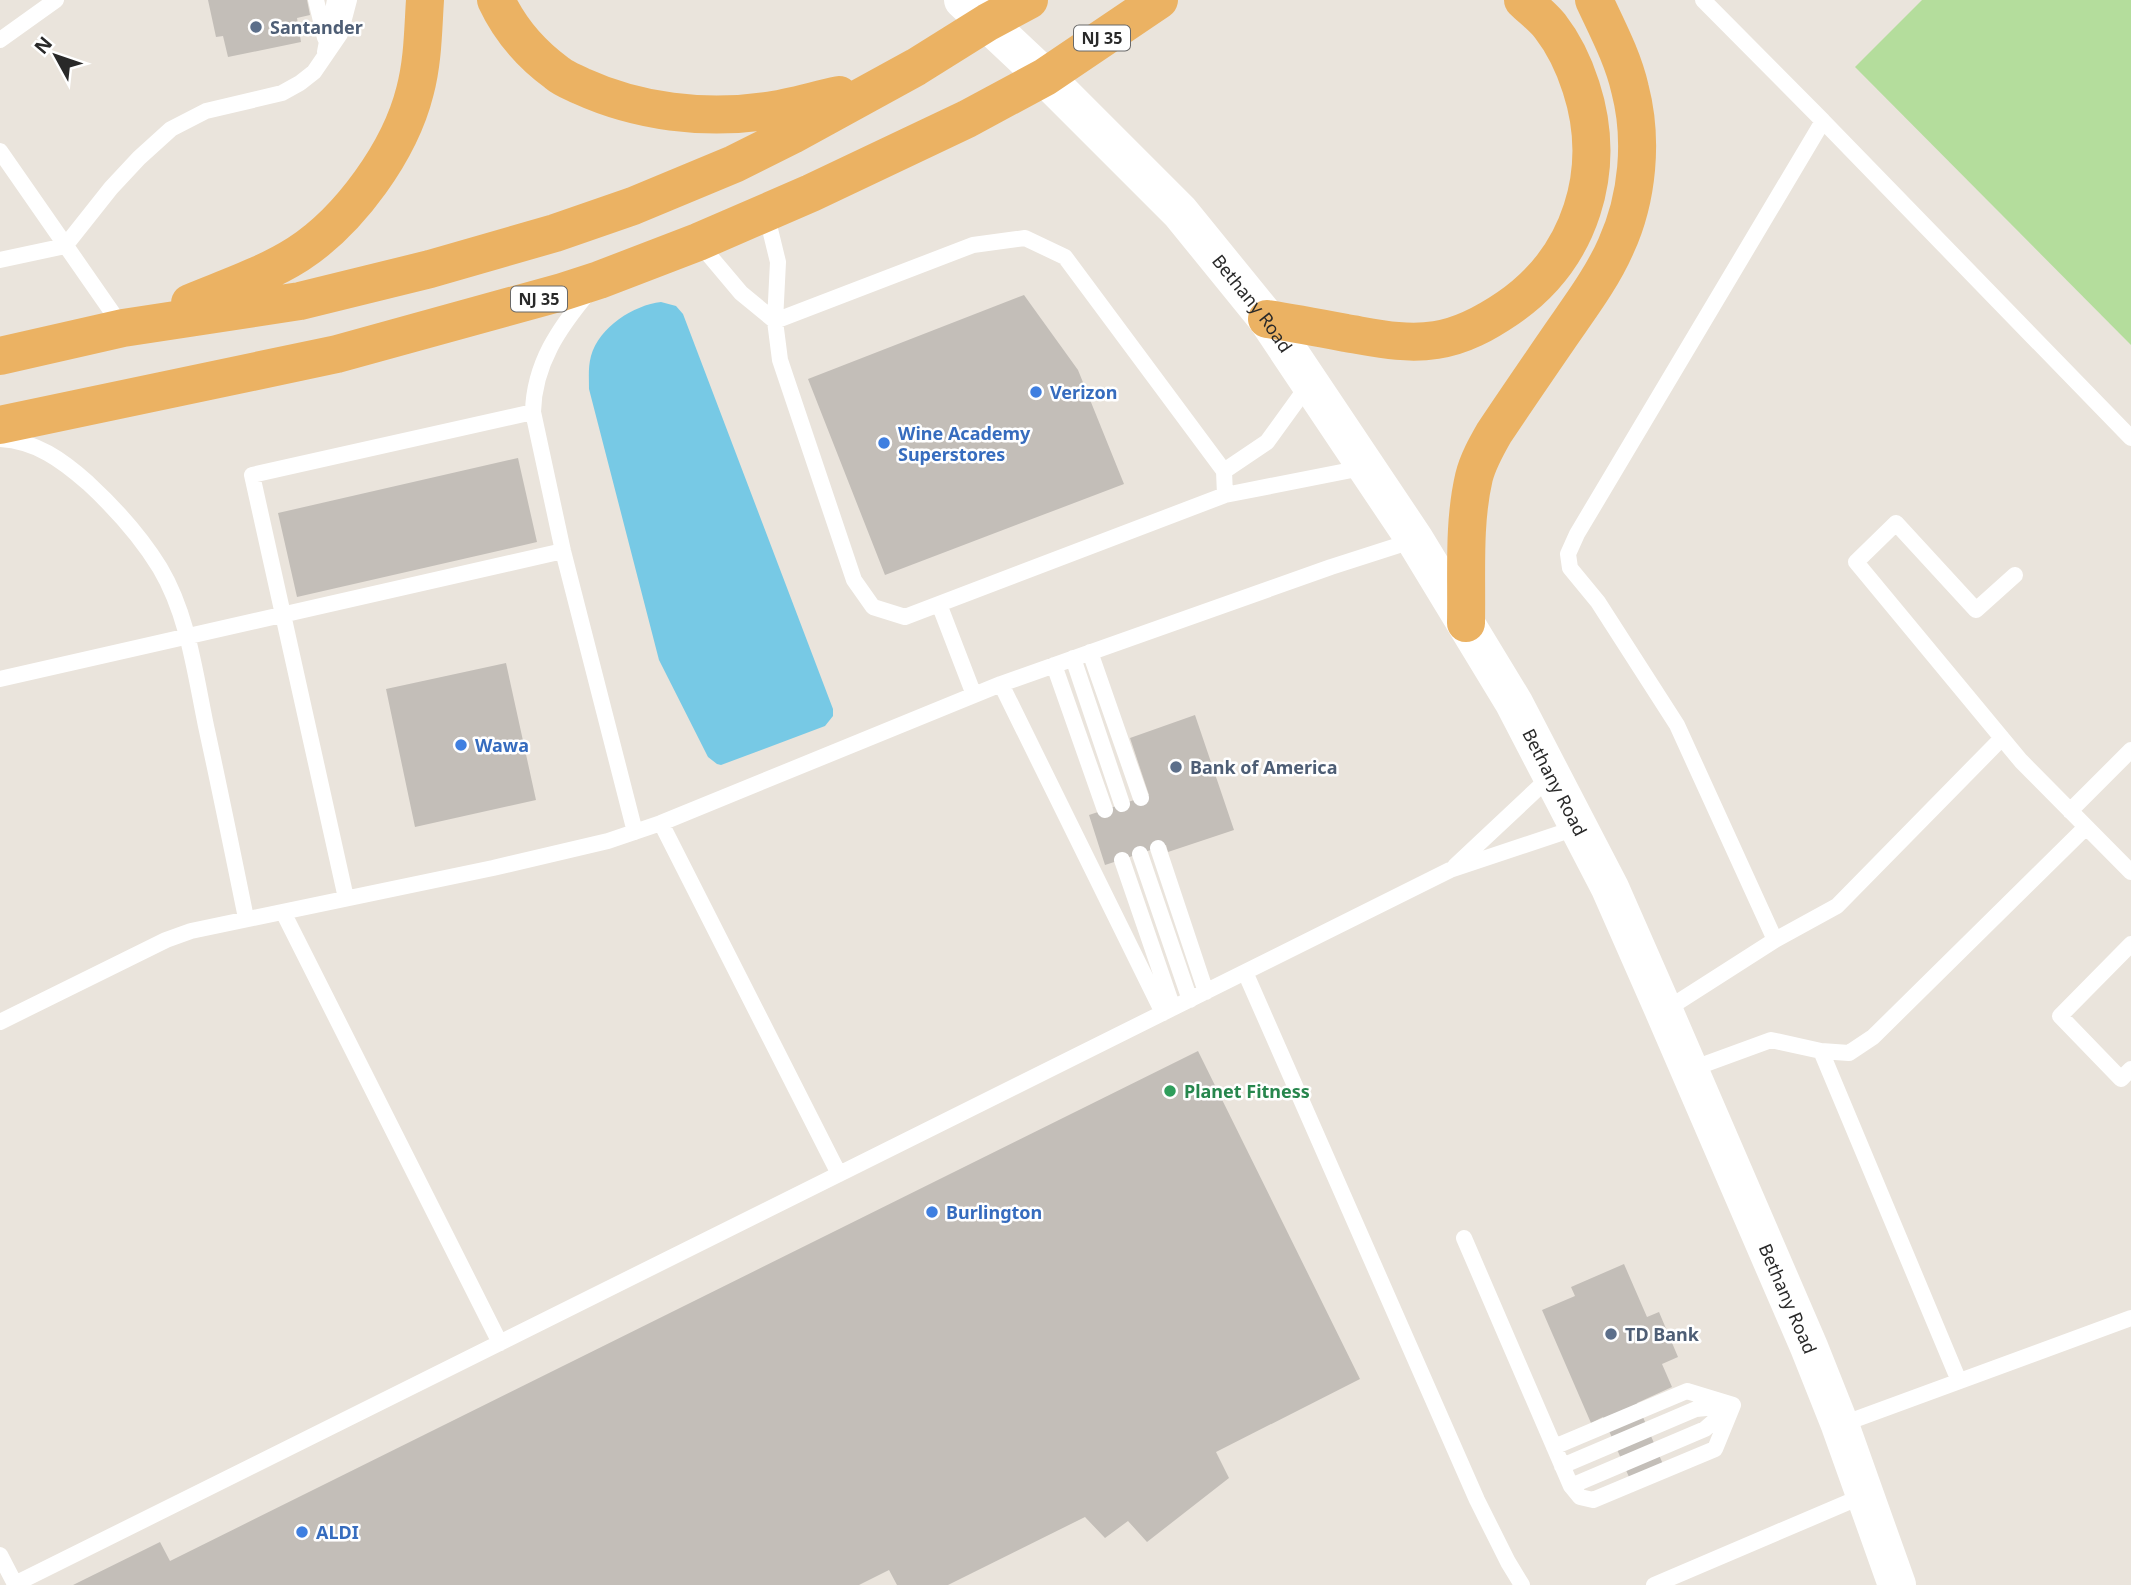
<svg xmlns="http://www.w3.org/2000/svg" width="2131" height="1585" font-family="'Noto Sans',sans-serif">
<rect width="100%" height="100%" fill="#eae4dc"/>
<!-- green -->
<path fill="#b4dd9c" d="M1922 0H2131V345L1855 67Z"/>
<!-- water -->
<path fill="#77c9e5" d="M661 302 676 306 683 314 833 709V716L825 726 721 765 717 764 708 757 659 660 589 389C589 378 588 367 591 356 599 327 634 305 661 302Z"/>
<!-- building -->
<path fill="#c3beb8" d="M208 0H307L310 15 297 18 301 42 228 57 223 36 216 37Z
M1024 295 1078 370 1124 484 885 575 808 379Z
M518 458 537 542 297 597 278 513Z
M506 663 536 800 415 827 386 689Z
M1195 715 1234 830 1168 852 1166 845 1105 865 1089 815 1149 795 1130 738Z
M1198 1051 1360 1379 1216 1452 1229 1478 1147 1542 1128 1521 1105 1538 1085 1517 948 1585H897L889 1570 859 1585H73L160 1542 170 1561Z
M1624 1264 1647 1317 1659 1312 1678 1357 1662 1364 1672 1387 1637 1403 1665 1469 1632 1484 1603 1417 1591 1423 1542 1310 1575 1296 1571 1287Z"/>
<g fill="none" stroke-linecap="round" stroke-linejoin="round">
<!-- service -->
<path stroke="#fff" stroke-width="16" d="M316 0 325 38
M1703 0 1823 121
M0 40 56 0
M325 52 335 0
M0 151 123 328
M766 213 778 262 775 321 780 360 854 580 873 607 905 617 1225 495 1224 471 1065 257 1025 238 973 245 775 321
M698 242 741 293 775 321
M0 260 65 246 111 188 139 158 171 129 206 111 282 93 300 83 314 72 340 34 349 0
M589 292C559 328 534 364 533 412L563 551 635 832
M0 439C36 441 62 460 88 483 115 508 141 537 160 568 188 615 195 673 206 726 220 790 233 854 246 918
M1224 471 1267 442 1309 384
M1225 495 1367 467
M2015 575 1976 610 1896 523 1856 562 2021 761 2131 872
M939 604 974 695
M1090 652 1141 798
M1073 658 1122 804
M1054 665 1105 810
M0 679 563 551
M1001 684 1163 1013
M2070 811 2131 750
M661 823 839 1174
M1158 848 1206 992
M1140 854 1190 1000
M1122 860 1173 1008
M1455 866 1551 776
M346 898 252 475 533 412
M283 912 500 1343
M1775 940 1677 725 1598 602 1570 568 1568 554 1577 534 1823 121 2131 438
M2131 944 2060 1016 2121 1079 2131 1069
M1245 972 1477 1500 1508 1562 1522 1585
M1664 1011 1775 940 1837 906 2002 738
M0 1022 166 940 191 931 493 868 608 841 661 823 1001 684 1331 567 1415 540
M1821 1051 1959 1381
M1689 1070 1771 1040 1821 1051 1849 1053 1873 1037 2086 827
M1464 1238 1571 1486 1580 1497 1593 1500 1715 1449 1733 1405
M1840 1425 2131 1318
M1554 1447 1687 1391 1733 1405
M1562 1466 1696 1409 1726 1406
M1571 1486 1705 1429 1728 1409
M0 1555 15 1584 1450 870 1579 827
M1654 1585 1865 1495"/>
<!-- tertiary -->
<path stroke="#fff" stroke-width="38" id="s1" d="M963 0 1045 77 1180 212 1267 319 1415 540 1514 703 1610 888 1664 1011 1809 1347 1840 1425 1897 1585"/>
<!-- trunk -->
<path stroke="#ebb263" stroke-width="38" d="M496 0C510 30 531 54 557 73 564 79 573 82 581 86 638 112 704 120 766 111 790 108 815 100 839 95
M190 303C226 288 265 275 298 254 350 220 400 151 415 91 423 61 423 30 425 0
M1267 319C1294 323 1320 328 1346 333 1376 338 1405 345 1436 340 1463 336 1486 323 1508 308 1581 258 1608 170 1581 87 1574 65 1564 44 1550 26 1542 16 1531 8 1523 0
M0 356 123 328 300 301 430 269 555 233 633 206 734 164 792 135 916 67 988 22 1029 0
M0 425 337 354 562 292 599 280 698 242 811 193 967 119 1045 77 1159 0
M1466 623C1467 575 1463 524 1474 477 1478 461 1486 447 1494 433 1516 400 1538 368 1560 336 1580 307 1602 278 1616 246 1638 198 1643 139 1630 89 1623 58 1607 28 1594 0"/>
</g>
<!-- markers -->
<g fill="#5c6f8a" stroke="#fff" stroke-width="2.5">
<circle cx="256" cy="27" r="7"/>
<circle cx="1176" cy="767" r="7"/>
<circle cx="1611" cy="1334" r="7"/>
</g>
<g fill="#3f7fe0" stroke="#fff" stroke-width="2.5">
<circle cx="1036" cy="392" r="7"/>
<circle cx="884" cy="443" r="7"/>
<circle cx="461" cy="745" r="7"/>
<circle cx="932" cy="1212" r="7"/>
<circle cx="302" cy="1532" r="7"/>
</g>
<circle fill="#2e9e5b" stroke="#fff" stroke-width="2.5" cx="1170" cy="1091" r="7"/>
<g text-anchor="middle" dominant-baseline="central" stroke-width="5" stroke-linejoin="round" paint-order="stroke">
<!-- shield labels -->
<g fill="#fff" stroke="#696969" stroke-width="2">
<rect x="1074" y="25.5" width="56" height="25" rx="5"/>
<rect x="511" y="286.5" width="56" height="25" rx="5"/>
</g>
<g font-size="16" font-weight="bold" fill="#292929">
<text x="1102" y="38">NJ 35</text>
<text x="539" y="299">NJ 35</text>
</g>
<!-- service labels -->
<g font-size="18" font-weight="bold" fill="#4e5e75" stroke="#fff" text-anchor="start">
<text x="270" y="27">Santander</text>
<text x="1190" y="767">Bank of America</text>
<text x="1625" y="1334">TD Bank</text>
</g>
<!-- street labels -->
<g font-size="18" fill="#292929" stroke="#fff">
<text stroke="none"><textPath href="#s1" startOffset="420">Bethany Road</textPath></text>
<text stroke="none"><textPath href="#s1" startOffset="987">Bethany Road</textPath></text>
<text stroke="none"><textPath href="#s1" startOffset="1554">Bethany Road</textPath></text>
</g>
<!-- shop labels -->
<g font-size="18" font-weight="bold" fill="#366cbe" stroke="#fff" text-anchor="start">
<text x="1050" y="392">Verizon</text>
<text x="898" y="433">Wine Academy<tspan x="898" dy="21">Superstores</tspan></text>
<text x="475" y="745">Wawa</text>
<text x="946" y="1212">Burlington</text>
<text x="316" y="1532">ALDI</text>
</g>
<!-- leisure labels -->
<g font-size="18" font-weight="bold" fill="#27864d" stroke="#fff" text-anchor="start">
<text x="1184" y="1091">Planet Fitness</text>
</g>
</g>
<!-- north arrow -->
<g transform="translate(56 56) rotate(310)" stroke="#ffffff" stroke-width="5" paint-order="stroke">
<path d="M0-5L12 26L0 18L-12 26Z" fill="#292929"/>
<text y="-10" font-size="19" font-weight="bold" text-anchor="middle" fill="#292929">N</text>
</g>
</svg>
